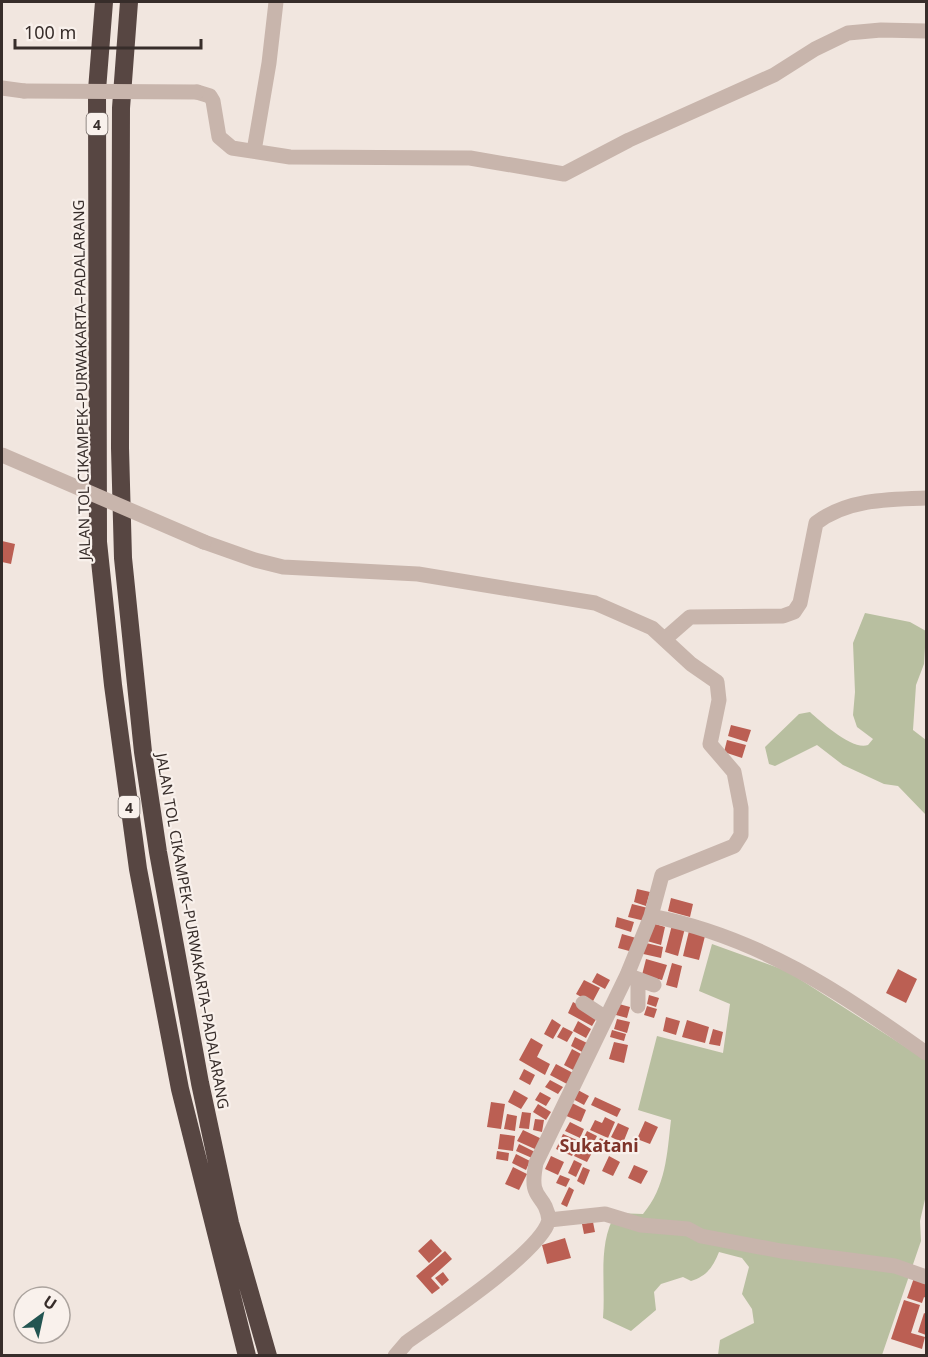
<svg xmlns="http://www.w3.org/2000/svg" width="928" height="1357" font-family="'Noto Sans',sans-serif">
<rect width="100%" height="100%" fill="#f1e6df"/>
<!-- green -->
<path fill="#b8bfa0" d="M865 613 910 622 926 631 924 664 916 685 913 730 926 740V815L898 786 884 784 843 765 817 745 775 766 769 764 765 747 799 714 810 712C821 722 853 751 868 745L873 739 857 727 853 715 855 692 853 643Z
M712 944 787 971 926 1060V1195L920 1221 921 1241 882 1355H718L720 1340 754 1323 752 1309 742 1294 749 1267 742 1258 719 1252C713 1267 707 1276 691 1281L683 1277 661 1284 654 1292 656 1310 631 1331 603 1318C606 1283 597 1244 616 1213L643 1214C666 1187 667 1154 671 1120L638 1110 657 1036 723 1053 730 1004 699 991Z"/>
<!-- building -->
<path fill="#bb5f53" d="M2 541 15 544 11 564 2 562Z
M731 725 751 730 747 742 728 736Z
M727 740 746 745 742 758 724 752Z
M637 889 650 892 646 906 634 902Z
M671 898 693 904 690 917 668 911Z
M632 904 648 908 645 921 628 917Z
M617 917 634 922 631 932 615 927Z
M652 923 665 927 661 945 647 941Z
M672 925 685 928 678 956 665 952Z
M689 931 705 936 699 960 683 956Z
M622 934 636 938 633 952 618 948Z
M642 942 663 947 661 958 639 953Z
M646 959 667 965 662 980 642 975Z
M672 963 682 966 677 988 666 985Z
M898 969 917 979 906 1003 886 993Z
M597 973 610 980 605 989 592 982Z
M584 980 600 988 592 1003 576 994Z
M649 995 659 998 656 1007 647 1004Z
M573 1002 598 1016 592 1026 568 1013Z
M619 1004 630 1007 627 1018 616 1015Z
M647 1006 657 1009 654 1018 644 1015Z
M666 1017 680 1021 676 1035 663 1031Z
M552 1019 561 1025 553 1039 544 1034Z
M617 1019 630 1022 627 1033 614 1029Z
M687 1020 709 1027 705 1043 682 1037Z
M578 1021 591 1029 586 1038 573 1031Z
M563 1027 573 1032 567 1042 557 1037Z
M713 1029 723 1032 720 1046 709 1044Z
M612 1030 626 1034 624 1041 610 1037Z
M575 1037 589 1044 584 1053 571 1046Z
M531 1038 543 1045 537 1057 550 1064 545 1075 519 1060Z
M614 1042 628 1045 624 1063 609 1059Z
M572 1049 583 1055 575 1071 564 1065Z
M556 1064 573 1073 567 1084 550 1075Z
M524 1069 535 1075 530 1085 519 1079Z
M550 1080 563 1087 558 1094 545 1087Z
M576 1089 589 1096 584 1105 571 1098Z
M514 1090 528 1098 521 1109 508 1102Z
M540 1092 551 1098 546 1106 535 1100Z
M595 1097 621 1109 617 1117 591 1105Z
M491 1102 505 1104 501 1129 487 1127Z
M570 1102 586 1110 581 1122 564 1115Z
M538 1104 551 1112 546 1120 533 1112Z
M522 1112 531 1113 529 1129 519 1128Z
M507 1114 517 1116 515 1131 504 1129Z
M605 1117 615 1122 608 1138 590 1130 595 1120 602 1123Z
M535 1119 544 1120 542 1132 533 1130Z
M645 1121 658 1127 650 1144 637 1139Z
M570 1122 584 1129 580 1138 565 1131Z
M618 1123 629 1128 623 1143 611 1137Z
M523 1130 542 1139 537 1150 517 1141Z
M587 1131 597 1136 593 1144 583 1139Z
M500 1134 515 1136 513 1151 498 1149Z
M563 1134 579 1141 572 1156 556 1149Z
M600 1138 609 1142 605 1151 596 1146Z
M581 1143 594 1149 587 1162 574 1156Z
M519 1144 535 1152 532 1158 516 1151Z
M497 1151 509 1153 508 1161 496 1159Z
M516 1154 530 1161 526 1170 512 1163Z
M551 1156 564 1162 558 1175 545 1169Z
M609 1156 620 1162 613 1176 602 1171Z
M574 1160 582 1164 576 1177 568 1173Z
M634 1165 648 1171 641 1184 628 1178Z
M513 1167 527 1174 519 1190 505 1184Z
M583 1167 590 1170 584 1185 577 1181Z
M560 1175 570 1179 566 1187 556 1183Z
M569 1187 574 1190 567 1207 561 1204Z
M593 1222 595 1232 584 1234 582 1224Z
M565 1238 571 1258 547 1264 542 1245Z
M431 1239 442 1251 429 1263 418 1251Z
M445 1251 452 1259 431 1278 440 1288 432 1294 416 1276Z
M443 1272 449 1280 442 1286 435 1278Z
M915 1275 926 1279V1298L924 1297 922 1303 907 1298Z
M904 1300 920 1305 911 1333 925 1337 922 1349 891 1339Z
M924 1313 926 1314V1335L918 1332Z"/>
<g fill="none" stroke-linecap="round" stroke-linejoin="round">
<!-- minor -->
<path stroke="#c8b5ac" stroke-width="15" d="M2 88 24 91
M197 92 210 96 213 101 219 137 232 148 290 157 470 158 564 174 629 140 774 75 815 49 848 33 881 30 926 31
M254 151 269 63 276 2
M204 542 255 560 283 567 418 574 595 603 652 628 691 664 717 682 719 700 710 744 734 772 741 808V835L734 846 662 875 651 916 627 975 536 1163C528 1203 545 1191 549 1220
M666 638 690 617 783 616 794 612 800 603 816 523C847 499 889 499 926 498
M651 916C757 936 840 992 926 1053
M627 975 654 985
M583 1003 606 1018
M638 1006V979
M395 1356 407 1342C438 1320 541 1252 549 1220L605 1214 641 1225 688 1229 701 1236 781 1251 895 1266 926 1277"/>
<!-- highway -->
<path stroke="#574642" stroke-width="18" d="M104 2 97 90 98 542 113 685 138 869 180 1089 247 1356
M129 2 121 108 120 448 123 558 143 752 158 852 200 1083 230 1223 268 1356"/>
<!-- minor-bridge -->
<path stroke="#c8b5ac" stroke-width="15" d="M24 91 197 92
M2 455 204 542"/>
</g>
<g text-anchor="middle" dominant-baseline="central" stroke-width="4.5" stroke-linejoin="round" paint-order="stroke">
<!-- shield labels -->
<g fill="#f9f1ec" stroke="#716864" stroke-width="1.5">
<rect x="86.5" y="113" width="21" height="22" rx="4.5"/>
<rect x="118.5" y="796" width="21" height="22" rx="4.5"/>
</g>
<g font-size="14" font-weight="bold" fill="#372d2a">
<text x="97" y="124">4</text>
<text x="129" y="807">4</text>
</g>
<!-- street labels -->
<g font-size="15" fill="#372d2a" stroke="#f9f1ec">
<text transform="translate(81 380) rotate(-91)">JALAN TOL CIKAMPEK–PURWAKARTA–PADALARANG</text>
<text transform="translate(193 931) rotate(80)">JALAN TOL CIKAMPEK–PURWAKARTA–PADALARANG</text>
</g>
<!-- quarter labels -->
<g font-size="18" font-weight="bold" fill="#7f342a" stroke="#f9f1ec">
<text x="599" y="1145">Sukatani</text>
</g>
</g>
<!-- border -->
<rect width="928" height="1357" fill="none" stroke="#372d2a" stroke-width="6"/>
<!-- north arrow -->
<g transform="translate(42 1315) rotate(33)"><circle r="28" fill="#f9f1ec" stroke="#aba39e" stroke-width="1.5"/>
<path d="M0-4.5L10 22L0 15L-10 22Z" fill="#235552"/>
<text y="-9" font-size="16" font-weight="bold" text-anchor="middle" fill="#372d2a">U</text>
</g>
<!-- scale -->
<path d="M15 39v9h186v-9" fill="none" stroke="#372d2a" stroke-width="3"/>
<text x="24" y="39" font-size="18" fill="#372d2a" stroke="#f9f1ec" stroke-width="4.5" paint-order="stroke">100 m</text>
</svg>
